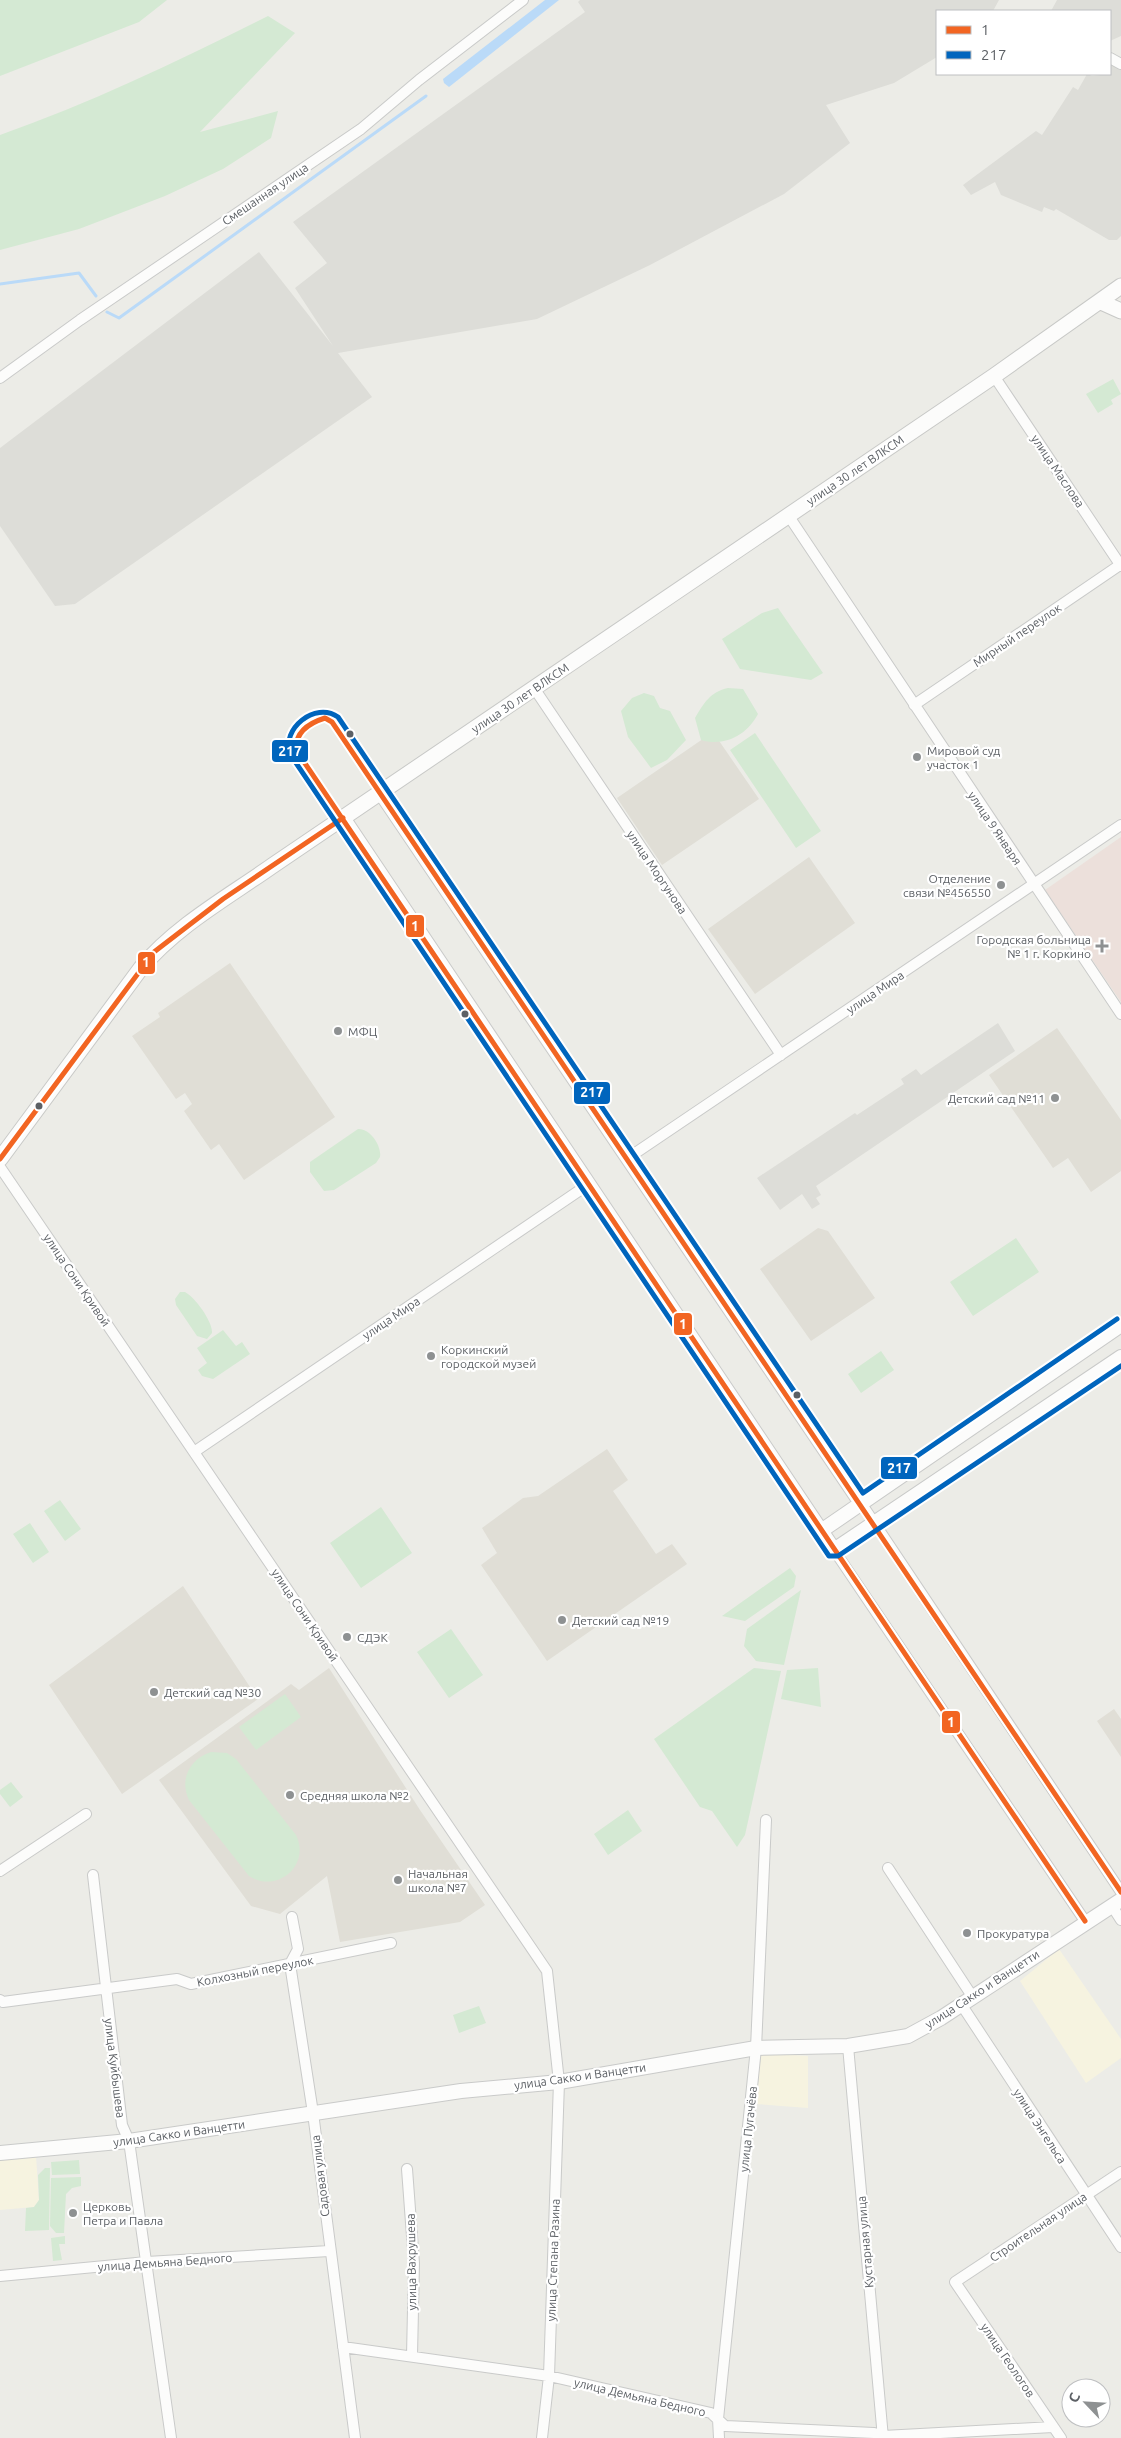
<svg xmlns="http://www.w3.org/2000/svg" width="1121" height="2438" font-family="Ubuntu,sans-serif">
<rect width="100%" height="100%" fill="#ecece7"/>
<!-- commercial -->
<path fill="#f6f3e0" d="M1059 1949 1121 2039V2058L1086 2083 1020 1981Z
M761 2053 808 2056V2108L756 2104Z
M36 2156 39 2200 34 2207 0 2210V2159Z"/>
<!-- industrial -->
<path fill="#ddddd8" d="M580 0H999L993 11H937V57L894 83 826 105 850 143 784 194 650 265 537 319 338 353 372 397 75 604 55 606 0 526V448L259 252 333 346 295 288 327 263 293 222 585 12 578 2Z
M1057 0H1121V36L1110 41V11H1051Z
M1110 63 1121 70V236L1117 240H1109L1056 209 1054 211 1044 207 1042 212 1001 195 995 182 971 195 963 185 1036 131 1042 135 1073 87 1078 90 1087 74 1092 76 1110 74Z
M998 1023 1015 1051 816 1186 821 1195 816 1198 820 1204 812 1209 802 1194 780 1210 757 1178 855 1113 857 1115 904 1084 901 1079 916 1069 921 1075Z"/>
<!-- education -->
<path fill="#e0ded6" d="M713 732 759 799 662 865 617 798Z
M809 857 855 923 755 994 708 929Z
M230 963 335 1117 244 1180 219 1144 211 1150 184 1111 192 1104 185 1093 176 1099 132 1036 160 1017 158 1013Z
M1057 1028 1121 1120V1171L1091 1192 1068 1158 1053 1168 989 1075Z
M818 1228 828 1231 875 1298 811 1341 760 1269Z
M607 1449 628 1480 613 1491 656 1554 672 1544 687 1564 547 1661 481 1565 497 1553 482 1528 523 1498 538 1496Z
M183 1586 258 1699 122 1794 49 1685Z
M329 1668 420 1810 485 1905 460 1922 340 1942 327 1876 280 1914 251 1906 159 1780 291 1684 299 1690Z
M1114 1709 1121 1719V1757L1097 1721Z"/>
<!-- medical -->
<path fill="#ece0db" d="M1121 837V1002L1045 890Z"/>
<!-- green -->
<path fill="#d4e9d3" d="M0 0H167L139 22 0 76Z
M268 16 295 33 200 132 278 111 271 138 223 169 165 196 79 229 0 250V135C93 102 181 60 268 16Z
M1113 379 1121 394 1111 400 1113 404 1098 413 1086 394Z
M778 608 823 673 811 680 740 669 722 639 762 613Z
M728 688 743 689 758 714C747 735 725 747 701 740L695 718C704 703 710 692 728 688Z
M644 693 654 696 660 708 670 711 686 740 667 760 651 768 628 737 621 711 632 698Z
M755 733 821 831 796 848 730 750Z
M358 1129C370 1128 382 1146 380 1157L376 1163 334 1190 324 1191 310 1172V1162Z
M1016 1238 1039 1272 973 1316 950 1282Z
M180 1292H185C195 1297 213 1322 212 1333L207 1339 197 1336 176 1305 175 1299Z
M223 1330 236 1346 242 1342 250 1354 213 1379 202 1376 198 1370 207 1363 197 1348Z
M881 1351 894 1370 861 1393 848 1374Z
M60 1500 81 1529 65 1541 44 1511Z
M381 1507 412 1553 361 1588 330 1543Z
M30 1523 49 1552 33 1563 13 1534Z
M790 1568 796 1576 794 1587 745 1621 722 1616Z
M801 1590 784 1665 756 1661 744 1646 747 1629Z
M451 1629 483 1675 449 1698 417 1652Z
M754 1668 781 1671 745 1835 737 1847 712 1811 700 1807 654 1739Z
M818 1668 821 1707 781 1699 787 1670Z
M285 1694 301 1717 256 1750 239 1727Z
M211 1752 227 1753 236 1759 296 1835C311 1865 277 1894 249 1876L189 1800C179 1779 190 1759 211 1752Z
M11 1782 23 1797 10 1807 0 1794V1790Z
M628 1810 642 1831 608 1855 594 1834Z
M479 2006 486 2023 459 2033 453 2015Z
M79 2160 80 2174 52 2175 51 2162Z
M45 2168H50L49 2230 25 2231 26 2208 34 2207 39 2200 38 2175Z
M81 2177V2186L72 2188 66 2194 64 2233H56L50 2226 51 2178Z
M65 2236V2244H59L62 2260 53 2261 51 2238Z"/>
<!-- water -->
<path fill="#badaf8" d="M545 0H559L449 87 444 83 443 79Z"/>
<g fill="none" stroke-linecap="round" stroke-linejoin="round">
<!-- stream -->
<path stroke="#badaf8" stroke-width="3" d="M0 284 79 273 96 296
M107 312 119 318 426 96"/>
<!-- minor casing -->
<g stroke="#c9cac9" stroke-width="12">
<path id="minor" d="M1110 58 1121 64
M994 376 1121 566
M0 378 80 320 361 129 419 80 523 0
M788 515 1121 1014
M534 688 781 1055
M914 705 1120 565
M628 1158 1121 825
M0 1167 547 1971 559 2082 549 2376 542 2438
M194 1452 589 1184
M861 1503 1121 1892
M834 1550 1085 1921
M888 1868 972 1996
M0 1871 86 1814
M93 1875 122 2125 129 2141 171 2438
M1112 1906 1121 1920
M292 1917 298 1949 290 1964 313 2113 355 2438
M0 2000 3 2002 177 1979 191 1984 391 1943
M961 2004 1121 2247
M848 2046 883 2438
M407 2169 414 2263 412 2356
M0 2276 147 2262 329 2251
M343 2347 549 2376 711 2413 725 2426 874 2433 883 2436 1053 2427
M719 2438 718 2419 756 2048 766 1820
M1061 2438 955 2282 1121 2172"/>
</g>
<!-- tertiary casing -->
<g stroke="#c9cac9" stroke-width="16">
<path id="tertiary" d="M381 793 861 1503
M343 818 834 1550 1121 1357
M821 1531 1121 1325
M0 2153 129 2141 461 2091 559 2082 756 2048 848 2046 908 2036 941 2018 1121 1900"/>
</g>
<!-- secondary casing -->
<g stroke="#c8c9c7" stroke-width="17">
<path id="secondary" d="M1101 302 1121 311
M0 1159 141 968C176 926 228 897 272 866L994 376 1121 286"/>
</g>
<!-- minor -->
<use href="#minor" stroke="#fcfcfb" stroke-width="10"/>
<!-- tertiary -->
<use href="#tertiary" stroke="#fcfcfb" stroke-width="14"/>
<!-- secondary -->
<use href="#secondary" stroke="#fcfcfb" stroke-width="15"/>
<!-- bus-1 casing -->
<g stroke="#fff" stroke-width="9">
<path id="bus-1" d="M0 1159 154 952 223 899 343 818
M1085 1921 296 750C295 732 309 723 325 718L332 722 1121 1892"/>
</g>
<!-- bus-2 casing -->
<g stroke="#fff" stroke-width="9">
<path id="bus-2" d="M1117 1319 863 1493 338 717C315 701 281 729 290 754L829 1556H838L1121 1366"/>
</g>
<!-- bus-1 -->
<use href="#bus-1" stroke="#f26522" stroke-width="5"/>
<!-- bus-2 -->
<use href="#bus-2" stroke="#0065bd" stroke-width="5"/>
</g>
<!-- markers -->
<g fill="#5c6065" stroke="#fff" stroke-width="2">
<circle cx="350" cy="734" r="4.5"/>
<circle cx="465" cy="1014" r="4.5"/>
<circle cx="39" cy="1106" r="4.5"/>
<circle cx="797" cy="1395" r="4.5"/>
</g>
<g fill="#8e9192" stroke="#fff" stroke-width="2">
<circle cx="917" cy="757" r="5"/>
<circle cx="1001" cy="885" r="5"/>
<path d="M1099.5 938.5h5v5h5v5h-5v5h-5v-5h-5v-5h5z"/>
<circle cx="338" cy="1031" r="5"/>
<circle cx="1055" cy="1098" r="5"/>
<circle cx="431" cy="1356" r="5"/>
<circle cx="562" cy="1620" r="5"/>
<circle cx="347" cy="1637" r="5"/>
<circle cx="154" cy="1692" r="5"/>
<circle cx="290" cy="1795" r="5"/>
<circle cx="398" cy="1880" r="5"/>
<circle cx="967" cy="1933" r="5"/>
<circle cx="73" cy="2213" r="5"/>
</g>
<g text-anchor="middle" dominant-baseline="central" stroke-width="4.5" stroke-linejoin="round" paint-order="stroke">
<!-- street labels -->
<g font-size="12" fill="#5c6065" stroke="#fff">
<text transform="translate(265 194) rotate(-34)">Смешанная улица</text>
<text transform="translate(855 470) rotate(-34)">улица 30 лет ВЛКСМ</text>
<text transform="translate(1058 471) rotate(56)">улица Маслова</text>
<text transform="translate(1017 635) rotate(-34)">Мирный переулок</text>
<text transform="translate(520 698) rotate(-34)">улица 30 лет ВЛКСМ</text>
<text transform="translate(995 828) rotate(56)">улица 9 Января</text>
<text transform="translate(657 872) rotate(56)">улица Моргунова</text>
<text transform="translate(875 992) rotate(-34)">улица Мира</text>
<text transform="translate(77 1280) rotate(56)">улица Сони Кривой</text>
<text transform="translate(391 1318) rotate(-34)">улица Мира</text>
<text transform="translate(305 1615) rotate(56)">улица Сони Кривой</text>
<text transform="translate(255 1971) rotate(-11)">Колхозный переулок</text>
<text transform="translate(982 1989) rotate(-33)">улица Сакко и Ванцетти</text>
<text transform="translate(115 2068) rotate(83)">улица Куйбышева</text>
<text transform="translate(580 2076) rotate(-8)">улица Сакко и Ванцетти</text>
<text transform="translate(1040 2126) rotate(57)">улица Энгельса</text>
<text transform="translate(748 2129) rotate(-84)">улица Пугачёва</text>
<text transform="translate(179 2133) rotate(-8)">улица Сакко и Ванцетти</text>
<text transform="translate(320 2176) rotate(-97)">Садовая улица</text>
<text transform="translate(1038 2227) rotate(-34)">Строительная улица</text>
<text transform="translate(865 2242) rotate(-95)">Кустарная улица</text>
<text transform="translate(553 2260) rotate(-88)">улица Степана Разина</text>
<text transform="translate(165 2262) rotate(-4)">улица Демьяна Бедного</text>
<text transform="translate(411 2262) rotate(-91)">улица Вахрушева</text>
<text transform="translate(1008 2360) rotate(56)">улица Геологов</text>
<text transform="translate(640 2397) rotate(13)">улица Демьяна Бедного</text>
</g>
<!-- poi labels -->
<g font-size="12" fill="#5c6065" stroke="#fff" text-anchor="start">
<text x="927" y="750">Мировой суд<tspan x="927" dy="14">участок 1</tspan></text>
<text x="991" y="878" text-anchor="end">Отделение<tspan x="991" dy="14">связи №456550</tspan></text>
<text x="1091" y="939" text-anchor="end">Городская больница<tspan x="1091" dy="14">№ 1 г. Коркино</tspan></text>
<text x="348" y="1031">МФЦ</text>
<text x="1045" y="1098" text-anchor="end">Детский сад №11</text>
<text x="441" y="1349">Коркинский<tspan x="441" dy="14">городской музей</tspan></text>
<text x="572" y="1620">Детский сад №19</text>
<text x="357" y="1637">СДЭК</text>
<text x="164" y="1692">Детский сад №30</text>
<text x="300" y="1795">Средняя школа №2</text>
<text x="408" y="1873">Начальная<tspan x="408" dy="14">школа №7</tspan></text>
<text x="977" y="1933">Прокуратура</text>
<text x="83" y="2206">Церковь<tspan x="83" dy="14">Петра и Павла</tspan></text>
</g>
</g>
<g stroke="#fff" stroke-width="2">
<rect x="271" y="739" width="38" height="24" rx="5" fill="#0065bd"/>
<rect x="405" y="914" width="20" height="24" rx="5" fill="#f26522"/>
<rect x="137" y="951" width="19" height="24" rx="5" fill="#f26522"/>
<rect x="573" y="1081" width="38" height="24" rx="5" fill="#0065bd"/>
<rect x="673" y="1312" width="20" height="24" rx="5" fill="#f26522"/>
<rect x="880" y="1456" width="38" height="24" rx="5" fill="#0065bd"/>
<rect x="941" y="1710" width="20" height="24" rx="5" fill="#f26522"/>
</g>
<g font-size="14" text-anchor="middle" font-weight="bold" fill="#fff">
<text x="290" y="756">217</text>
<text x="415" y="931">1</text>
<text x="146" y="967">1</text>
<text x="592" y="1097">217</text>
<text x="683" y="1329">1</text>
<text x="899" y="1473">217</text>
<text x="951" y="1727">1</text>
</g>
<!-- legend -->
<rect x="936" y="10" width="175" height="65" fill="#ffffff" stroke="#bebfc1"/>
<rect x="946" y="26" width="25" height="8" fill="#f26522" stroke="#bebfc1"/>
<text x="981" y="35" font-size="15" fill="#5c6065">1</text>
<rect x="946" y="51" width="25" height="8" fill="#0065bd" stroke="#bebfc1"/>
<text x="981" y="60" font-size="15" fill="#5c6065">217</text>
<!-- north arrow -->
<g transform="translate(1086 2403) rotate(295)"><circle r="24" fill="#ffffff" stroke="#bebfc1"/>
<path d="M0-4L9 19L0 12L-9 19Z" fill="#8e9192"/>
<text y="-8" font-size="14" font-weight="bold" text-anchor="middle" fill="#5c6065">С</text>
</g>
</svg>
